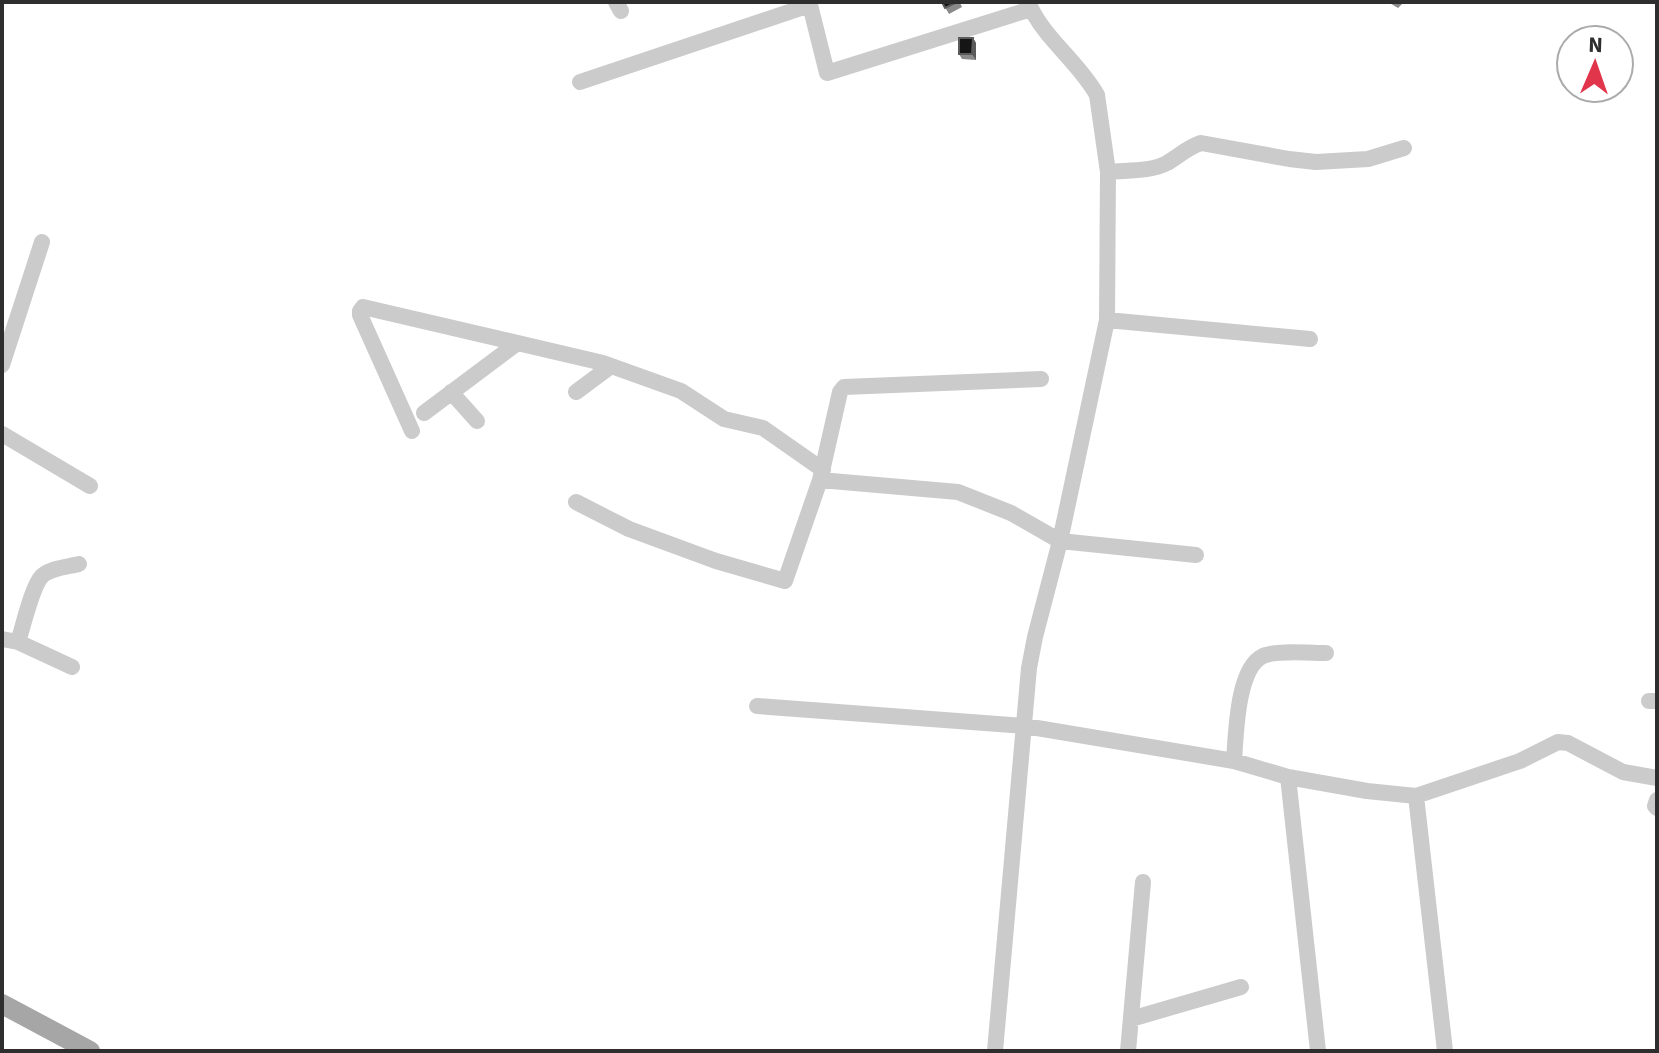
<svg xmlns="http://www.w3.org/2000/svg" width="1659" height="1053" font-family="'Source Sans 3',sans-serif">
<rect width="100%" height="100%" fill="#fff"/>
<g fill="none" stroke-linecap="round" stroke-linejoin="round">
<!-- minor -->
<path stroke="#cbcbcb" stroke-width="16" d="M616 2 621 11
M580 82 810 5 827 73 1031 9
M1108 172C1127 170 1150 172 1167 163 1179 156 1188 147 1201 143L1289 159 1316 162 1368 159 1404 148
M1107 320 1310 339
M2 365 42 242
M451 392 477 421
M576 392 611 366
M424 413 516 344
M412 431 360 315V311L363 307 603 363 681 391 724 419 763 428 823 470
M2 434 90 486
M820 480 958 492 1011 513 1060 541 1196 555
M576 502 629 529 716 561 785 581 820 480 840 392 844 387 1041 379
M2 639 18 642 72 667
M18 642C23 627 32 586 42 576 51 568 67 567 79 564
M1649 701H1657
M757 706 1025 726 1234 761 1288 777 1367 791 1416 796 1520 761 1558 742 1568 743 1623 772 1657 778
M1234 761C1236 734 1237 668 1263 656 1275 650 1311 653 1326 653
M1288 777 1318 1051
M1416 796 1445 1051
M1657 800 1655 806 1657 808
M1131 1019 1241 987
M995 1051 1029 668 1035 637 1060 541 1107 320 1108 172 1097 95C1078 61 1043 38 1028 2
M1128 1051 1143 882"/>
<!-- major -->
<path stroke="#a6a6a6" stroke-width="20" d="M2 1004 90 1051"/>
</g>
<!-- wall -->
<path fill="#8a8a8a" d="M942 2H961L960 3 962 7 949 14Z
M1388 2H1404L1398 8Z
M973 38 976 43V60L962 59 959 54Z"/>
<!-- shaded-wall -->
<path fill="#5b5b5b" d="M973 38 976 43V60L972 54Z"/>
<!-- building -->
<path fill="#151515" stroke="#5b5b5b" stroke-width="2" d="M942 2H957L945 8Z
M959 38H973L972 54H959Z"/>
<!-- border -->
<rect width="1659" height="1053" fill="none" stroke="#2e2e2e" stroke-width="8"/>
<!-- north arrow -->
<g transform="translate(1595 64) rotate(2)"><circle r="38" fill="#ffffff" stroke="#ababab" stroke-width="2"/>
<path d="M0-6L14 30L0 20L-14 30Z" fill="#e1354b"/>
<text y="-12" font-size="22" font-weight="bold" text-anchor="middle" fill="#2e2e2e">N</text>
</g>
</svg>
